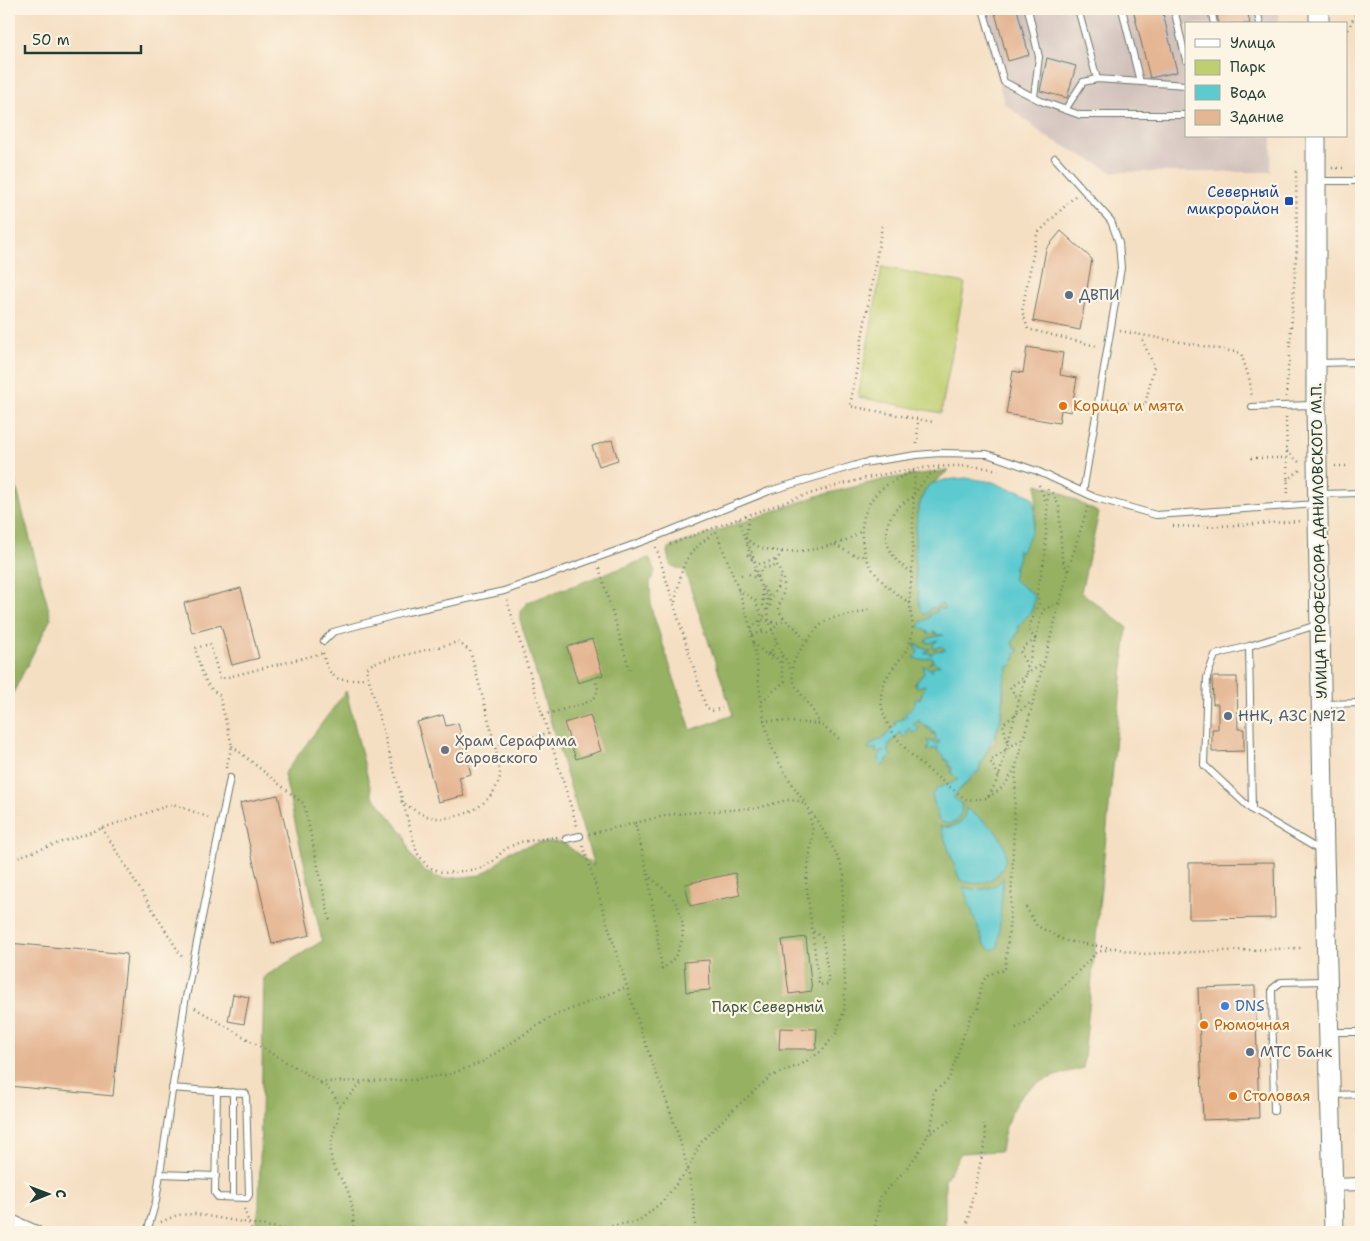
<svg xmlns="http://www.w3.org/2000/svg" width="1370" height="1241" font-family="'Shantell Sans',sans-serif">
<rect width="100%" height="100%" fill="#fcf5e5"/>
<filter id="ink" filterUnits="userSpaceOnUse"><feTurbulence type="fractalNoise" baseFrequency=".02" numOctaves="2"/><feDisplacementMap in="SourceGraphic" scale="10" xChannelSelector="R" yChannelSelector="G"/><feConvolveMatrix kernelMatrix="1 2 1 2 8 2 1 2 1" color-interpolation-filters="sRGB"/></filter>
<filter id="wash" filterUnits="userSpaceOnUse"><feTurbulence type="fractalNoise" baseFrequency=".0096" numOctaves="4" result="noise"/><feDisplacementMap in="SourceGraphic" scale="20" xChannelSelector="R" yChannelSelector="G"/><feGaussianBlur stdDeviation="1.12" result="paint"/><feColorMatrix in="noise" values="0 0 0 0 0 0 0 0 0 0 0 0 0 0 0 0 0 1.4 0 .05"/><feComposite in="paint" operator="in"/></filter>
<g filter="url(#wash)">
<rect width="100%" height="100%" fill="#f5dfc3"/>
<!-- industrial -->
<path fill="#d0c0bc" d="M979 9H1279L1278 24H1186V136H1272L1271 172H1113L1045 136 1004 103Z"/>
<!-- green -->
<path fill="#bece70" stroke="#6e8652" d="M882 267 965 283 941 413 858 397Z"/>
<!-- forest -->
<path fill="#96b162" stroke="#5a774b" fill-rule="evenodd" d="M9 460 51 618 9 701Z
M949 470 925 490 917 510 915 572 920 607 927 611 933 607 942 604 945 609 926 621 924 629 927 633 933 631 936 634 944 635 935 637 927 643 938 640 934 649 941 646 946 650 935 651 931 655 924 653 929 649 922 648 916 643 919 652 915 657C921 658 929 657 935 658L931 661 940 665 932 668 933 672 926 666 924 667V673L915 683V685H925L920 699 905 719 895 721 896 724 885 737 871 744 868 750 874 747 878 751 885 750 880 754 887 761 889 753 888 746 901 732 908 736 905 732 909 728 911 731 917 732V728L913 724 920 720 925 726H930L935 732 934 734H936L935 737 941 741 938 744 930 741 929 747 931 750 938 747 952 767 951 772 958 780 939 788 932 795 939 821 949 824 956 822 953 797 977 773 988 749 994 742 1003 709 1004 679 1006 667 1019 651 1012 643 1019 631 1018 626 1033 610 1034 595 1013 580 1015 570 1012 567 1018 550H1022L1035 521 1037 484 1054 489 1099 513 1081 592 1127 627 1083 1068C1028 1082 1010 1092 1001 1151L961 1153 945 1180V1232H255L259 1207 264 977 322 941 284 774 346 691 372 795 404 834 410 854 425 872 443 879 481 875 496 865 508 852 538 843 556 842 565 844 594 866 521 623V610L528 602 649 558 655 571 650 582 651 608 691 730 733 715 685 571 670 565 667 552 668 548 817 496 886 479ZM966 808 1001 838 960 880 940 826C955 829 964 824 966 808ZM1003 879 984 944 964 887C976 892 994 890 1003 879Z"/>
<!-- water -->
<path fill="#5dcad0" stroke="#3e8482" d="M966 478 993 482 1011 490 1022 491 1033 498C1038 518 1031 537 1020 553L1018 550 1017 552 1019 556 1016 565H1014L1015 568 1013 567 1015 570 1013 579 1034 595C1036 609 1026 618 1018 626L1019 630 1012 643 1015 649H1019L1014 655 1016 659H1013L1012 666 1007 667 1008 671C1002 675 1003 708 1000 721 997 736 978 762 979 772L975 773 953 797 962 804 961 813 956 822 949 824 939 821 932 795 936 789 958 780 951 772 952 767H949V763L946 759 944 761 945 757 937 751 938 747 927 751 929 744 926 740 938 744 940 741 935 740 936 734H932L935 732H930L932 728 927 729 929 726 925 727 924 723 921 726 920 720 913 724 919 728 916 733 914 731 912 733 909 728 906 732 908 736 904 737 900 732 888 746V751L891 755 883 766 879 763V756L884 750 874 753 877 750 876 748 868 750 871 744 885 737 896 724 895 721 904 719 902 717 907 716 905 714 915 704V699H920L925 685 917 687 915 683 917 682 924 673 923 666H926L933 672 931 668 940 665 932 662 930 664H928L934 660 932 657 920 660 914 658 918 652 914 644 922 648 930 649 924 653H931V655L934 651 946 650 941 646 934 649 933 644 938 640 930 643 925 641 929 638 944 635 934 634 937 633 933 631 930 634 919 626 921 622 929 618 930 614 937 612 938 608 945 609 942 604 936 606V609L932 607 925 615 921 611C914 582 909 509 929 485L944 480Z
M966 808C977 817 994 826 1001 839 1017 867 988 893 960 880L940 826C955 830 964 823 966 808Z
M1003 878 998 947 992 950 984 944 963 887C977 892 995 890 1003 878Z"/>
<g id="blocks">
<!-- building -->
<path fill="#e5b693" d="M994 9H1017L1029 55 1008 61Z
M1133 9H1162L1177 72 1150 78Z
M1216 9H1247L1250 24H1219Z
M1047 58 1076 66 1067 98 1040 91Z
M1061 231 1092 259 1080 330 1033 321 1046 249Z
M1027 347 1063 353 1060 375 1077 378 1071 412 1061 410 1059 423 1006 414 1013 371 1023 373Z
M612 440 618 460 599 466 592 446Z
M241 588 259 658 232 665 221 625 192 633 184 603Z
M592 639 603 675 578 683 567 647Z
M1212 677H1237L1238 729H1244V751L1212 752V729H1218V704H1213Z
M443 715 446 726 458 723 471 774 459 777 464 796 438 802 417 722Z
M590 715 601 751 576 759 564 723Z
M278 795 310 935 272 944 240 803Z
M1274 862 1275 918 1189 919V863Z
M735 873 740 895 690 906 685 884Z
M806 937 812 991 789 994 782 940Z
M9 943 127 954 113 1096 9 1086Z
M709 960 710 990 686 992 684 962Z
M1255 986 1259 1118 1203 1120 1198 988Z
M233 994 249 997 244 1024 228 1021Z
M780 1028 817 1029 816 1049H779Z"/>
</g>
</g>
<g filter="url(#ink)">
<use href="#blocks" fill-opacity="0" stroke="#6a7666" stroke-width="1"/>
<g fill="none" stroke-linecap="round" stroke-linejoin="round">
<!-- service casing -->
<g stroke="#6a7666" stroke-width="8">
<path id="service" d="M983 9 1004 82 1041 101 1080 115H1186
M1028 9 1039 57 1034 97
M1078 9 1097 79
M1122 9 1140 82
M1174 9 1186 60
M1211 9 1214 24
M1257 9 1260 24
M1065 110 1083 82 1097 79 1186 85
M1055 158 1111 221 1119 243 1121 268 1083 492
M1317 181H1361
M1317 363 1361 362
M1252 407 1313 405
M1320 494 1361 493
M1317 625 1249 646 1252 810 1321 851
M324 641 333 632 407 612 504 591 652 538 769 491 863 463 917 455 940 453 987 454 1037 471 1096 498 1156 515 1317 504
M1249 646 1215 655 1207 677 1204 765 1252 810
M1323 704 1361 703
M566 839 580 836
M1330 1032H1361
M172 1088C197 1090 221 1092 245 1093L246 1094 249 1195 247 1198 218 1197 215 1193 217 1091
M1333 1095 1361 1094
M1274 1111 1272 989 1281 982 1325 981
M160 1174 216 1176
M233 1197V1092
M147 1232 156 1201 185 1002 230 778"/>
</g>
<!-- minor casing -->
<g stroke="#6a7666" stroke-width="14">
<path id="minor" d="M1332 1185 1361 1184
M9 1220 36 1232"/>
</g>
<!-- secondary casing -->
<g stroke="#6a7666" stroke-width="21">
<path id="secondary" d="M1319 24V9
M1316 136V405L1324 853 1334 1232"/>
</g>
<!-- path -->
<path stroke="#6a7666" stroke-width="2.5" stroke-dasharray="1 4" stroke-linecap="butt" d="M1346 34 1358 9
M1332 168H1345
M1075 196 1037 234 1022 311 1028 329 1096 346
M882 226 850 406 933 422
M1120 331 1241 353 1250 381 1251 396
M1286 397 1297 245 1296 172 1299 169
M1108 400 1145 405 1154 366 1141 337
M1286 417 1288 497
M917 444 918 419
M1287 451 1301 464
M1251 458H1287
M1335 466H1348
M1287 480 1300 470
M1039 485 1045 500
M914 494 927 477 940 468
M739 519 745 538C751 542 759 548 766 549 793 556 838 548 860 532
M1173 526 1204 527 1302 521
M745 538 751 550 759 581 767 601 769 621 782 655V675L785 681 761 702
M746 539 749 516
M670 544C762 511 901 450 998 470
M747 545 753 563
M835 545 855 556H865
M656 547 706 707 712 711 722 708
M782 552 776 561C777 568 783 575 784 583 784 607 768 607 794 627 800 631 800 637 807 641 812 635 817 628 823 623 834 614 856 617 868 609
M747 555 759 564 776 560
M599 568 630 671
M754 570 757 577
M1068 570 1088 506
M912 572C878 554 877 513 914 497
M749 574 757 579
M741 575 745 573
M759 576 762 568 777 566
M763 587 770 598V609
M738 590 755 600 762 617 768 614
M762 590 763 605 767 611
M507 600 577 826
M763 600H768L777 589 781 575
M675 602C683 564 682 555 716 532
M910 603C897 595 884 585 875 573 856 547 857 511 881 489 891 481 904 476 915 470 913 504 913 537 912 570 912 581 909 593 910 604 910 614 914 624 912 634 909 655 891 665 884 683 866 730 936 776 967 800L988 798 999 776 1043 610 1060 602 1068 572 1062 558 1059 507 1052 490
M761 621 760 629 763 632
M751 628 761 619 776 623 785 621
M752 634 770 632 778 624
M807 641C774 681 803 687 820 724
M753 643 767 655 774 648 776 641
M323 653C328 681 342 684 367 677
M773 654 781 664
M767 655 772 660 773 654 769 653
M782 655 787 660 790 669
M1027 666 1020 651 1035 639 1028 629 1039 603 1037 593 1045 556 1048 489
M1026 674 1043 664
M1018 701 1010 687 1025 677
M543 715 583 704 594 699 598 689 596 682
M763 720 820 724 842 741
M1007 741 1003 724 1034 700
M232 746 304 804 330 921
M494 746 548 733
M226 768 232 746 219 695C203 685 200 666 195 648L210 644 220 679 323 653
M999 776 990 761 1024 737
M988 797C1003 790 1009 780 1016 766L1060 602
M401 801C423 817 434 822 461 815 479 810 495 796 500 777 502 765 475 669 470 651L458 642 373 663 366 669 417 853 428 867 444 873 479 869 493 861 505 849 520 842 557 837
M808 809 813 831 806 883 819 985 829 984 823 938 813 931
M635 823 673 814 757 808 787 800 799 801 805 805
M102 828 182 957
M589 834 635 823 648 875 662 969C685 954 689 923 674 900 668 891 656 883 648 875
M583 846C604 911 623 977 645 1042 666 1103 696 1167 695 1232
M9 860 173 804 210 818
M1026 907 1037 926 1066 941 1111 948
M195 1008 320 1082 413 1080 451 1074 482 1062 551 1017 627 987
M1016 1028 1030 1020 1097 952 1115 948 1141 954 1302 948
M321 1083C356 1109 328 1124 331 1156 332 1169 340 1176 346 1187 353 1202 354 1216 353 1232
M340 1106 362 1082
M931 1132 953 1119
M244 1209 252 1232
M161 1222 177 1215 195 1214 301 1232
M874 1231 879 1206V1198C900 1176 928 1149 933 1116 935 1109 933 1100 933 1093L949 1079 969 1020 973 1012 978 1009C982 986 978 974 1005 970L1011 906 1016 766
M577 1232 639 1221 663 1201 688 1169 701 1142 735 1108 771 1076 802 1064 823 1050 836 1033 844 1011 845 985 842 912 844 875C830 827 791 793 772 747 758 710 760 670 751 631 743 596 727 562 715 528
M965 1232 986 1137 984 1124"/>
<!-- service -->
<use href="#service" stroke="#fff" stroke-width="6"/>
<!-- minor -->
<use href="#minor" stroke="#fff" stroke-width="12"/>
<!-- secondary -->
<use href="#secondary" stroke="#fff" stroke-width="19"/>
</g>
</g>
<!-- markers -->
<rect fill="#1a4fb4" stroke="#fcf5e5" stroke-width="2" x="1284" y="196" width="10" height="10" rx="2.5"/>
<g fill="#5c6f8a" stroke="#fcf5e5" stroke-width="2">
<circle cx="1069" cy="295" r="5"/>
<circle cx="1228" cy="716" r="5"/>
<circle cx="1250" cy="1052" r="5"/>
</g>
<g fill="#e8710a" stroke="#fcf5e5" stroke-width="2">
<circle cx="1063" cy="406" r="5"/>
<circle cx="1204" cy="1025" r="5"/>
<circle cx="1233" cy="1096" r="5"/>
</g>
<circle fill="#6b7280" stroke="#fcf5e5" stroke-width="2" cx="445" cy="750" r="5"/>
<circle fill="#3f7fe0" stroke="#fcf5e5" stroke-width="2" cx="1225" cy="1006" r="5"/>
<g text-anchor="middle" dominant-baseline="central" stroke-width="4.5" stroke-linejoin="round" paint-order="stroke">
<!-- transit labels -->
<g font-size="15" fill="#164399" stroke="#fcf5e5" text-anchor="end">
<text x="1279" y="192">Северный<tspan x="1279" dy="17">микрорайон</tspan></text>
</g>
<!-- service labels -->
<g font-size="15" fill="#4e5e75" stroke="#fcf5e5" text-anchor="start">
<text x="1079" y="295">ДВПИ</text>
<text x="1238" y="716">ННК, АЗС №12</text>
<text x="1260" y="1052">МТС Банк</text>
</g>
<!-- food labels -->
<g font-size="15" fill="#c56008" stroke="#fcf5e5" text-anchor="start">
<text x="1073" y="406">Корица и мята</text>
<text x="1214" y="1025">Рюмочная</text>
<text x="1243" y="1096">Столовая</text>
</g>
<!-- street labels -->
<g font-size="15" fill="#1f3d34" stroke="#fcf5e5">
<text transform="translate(1319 541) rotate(-91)">УЛИЦА ПРОФЕССОРА ДАНИЛОВСКОГО М.П.</text>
</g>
<!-- worship labels -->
<g font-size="15" fill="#5b616d" stroke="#fcf5e5" text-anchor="start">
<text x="455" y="741">Храм Серафима<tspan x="455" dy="17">Саровского</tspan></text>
</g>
<!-- shop labels -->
<g font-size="15" fill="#366cbe" stroke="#fcf5e5" text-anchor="start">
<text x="1235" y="1006">DNS</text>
</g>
<!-- park labels -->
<g font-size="15" fill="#3f5a40" stroke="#fcf5e5">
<text x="768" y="1007">Парк Северный</text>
</g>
</g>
<!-- margin -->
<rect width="1370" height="1241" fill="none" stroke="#fcf5e5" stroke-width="30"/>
<!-- legend -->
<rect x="1185" y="22" width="162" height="115" fill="#fcf5e5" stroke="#a4ab9e"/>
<rect x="1195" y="39" width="25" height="8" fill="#ffffff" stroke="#a4ab9e"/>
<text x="1230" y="48" font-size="15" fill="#1f3d34">Улица</text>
<rect x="1195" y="60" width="25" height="15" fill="#bece70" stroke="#a4ab9e"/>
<text x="1230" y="72" font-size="15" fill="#1f3d34">Парк</text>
<rect x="1195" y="85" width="25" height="15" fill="#5dcad0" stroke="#a4ab9e"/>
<text x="1230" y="98" font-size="15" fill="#1f3d34">Вода</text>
<rect x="1195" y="110" width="25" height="15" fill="#e5b693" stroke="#a4ab9e"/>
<text x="1230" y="122" font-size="15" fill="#1f3d34">Здание</text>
<!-- north arrow -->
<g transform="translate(48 1194) rotate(89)" stroke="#fcf5e5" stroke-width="4" paint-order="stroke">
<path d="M0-4L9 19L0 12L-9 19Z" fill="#1f3d34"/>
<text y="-8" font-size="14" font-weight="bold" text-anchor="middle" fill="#1f3d34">С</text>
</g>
<!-- scale -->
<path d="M25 45v8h116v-8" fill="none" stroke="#1f3d34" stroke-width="2.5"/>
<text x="32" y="45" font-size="15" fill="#1f3d34" stroke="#fcf5e5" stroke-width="4" paint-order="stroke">50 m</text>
</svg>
